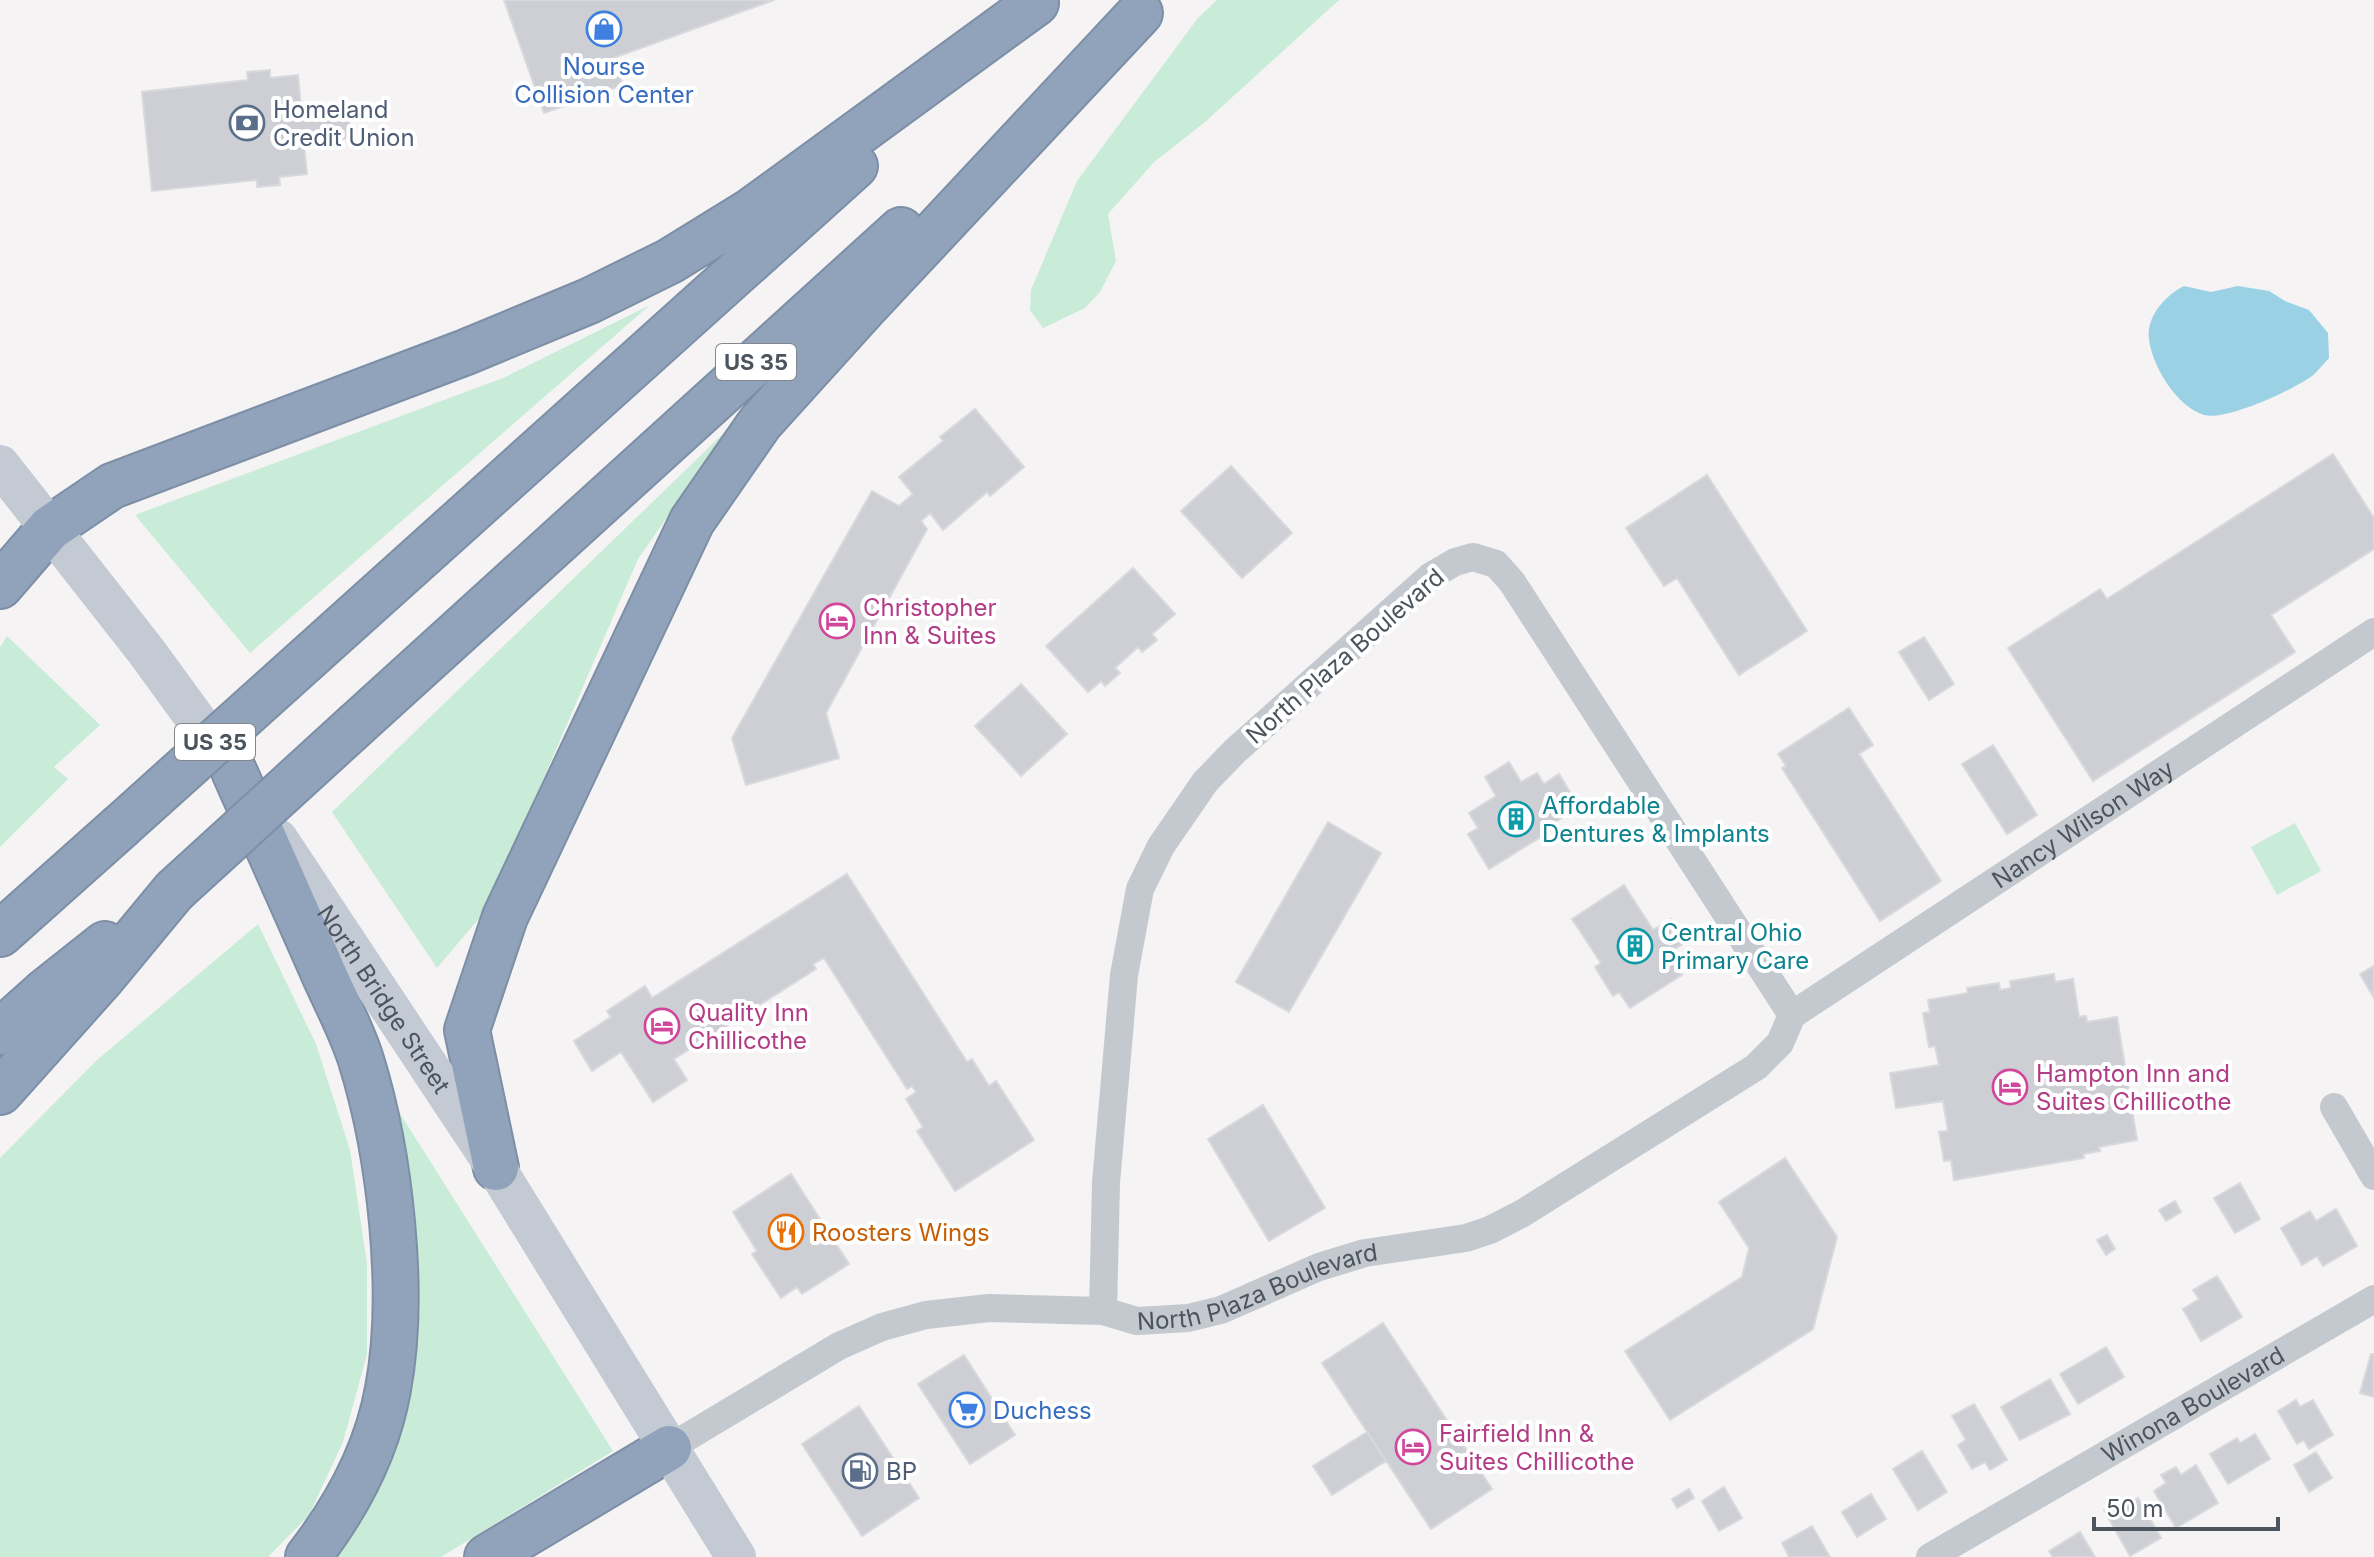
<svg xmlns="http://www.w3.org/2000/svg" width="2374" height="1557" font-family="Inter,sans-serif">
<rect width="100%" height="100%" fill="#f5f3f3"/>
<!-- green -->
<path fill="#c8ecd7" d="M1217 0H1339L1205 122 1154 162 1108 214 1116 261 1100 292 1085 308 1043 328 1030 310 1031 290 1077 181 1198 18Z
M650 305 250 653 135 515 503 378Z
M729 428 638 559 524 824 482 915 437 968 332 812Z
M7 636 100 725 54 767 68 779 0 847V647Z
M2295 823 2321 871 2277 895 2251 847Z
M258 924 316 1044 350 1150 367 1264V1354L343 1442 309 1515 268 1557H0V1158L96 1061Z
M382 1085 613 1451 441 1557H321L375 1477Z"/>
<!-- water -->
<path fill="#9ad1e4" d="M2184 286 2211 292 2238 286 2269 291 2285 301 2309 310 2328 333 2329 358C2323 364 2318 371 2312 376 2293 390 2226 421 2204 415 2177 407 2152 366 2149 339 2146 316 2166 295 2184 286Z"/>
<!-- building -->
<path fill="#cdcfd4" stroke="#d8d9dd" stroke-width="2" d="M504 0H774L613 58 623 85 544 113Z
M270 70V78L298 75 301 107 347 102 351 138 304 144 307 174 279 177 280 185 257 187V180L152 191 142 92 248 80 247 72Z
M975 409 1024 467 990 496 987 492 943 530 930 513 921 521 927 529 826 713 839 758 746 785 732 738 872 491 899 506 913 494 899 477 943 441 940 437Z
M2333 454 2374 518V549L2271 615 2295 652 2093 781 2008 648 2100 589 2107 599Z
M1231 466 1292 533 1242 578 1181 511Z
M1707 475 1807 631 1739 675 1677 578 1664 586 1626 528Z
M1133 568 1175 614 1152 634 1157 640 1142 652 1138 647 1115 668 1120 673 1105 686 1101 681 1088 692 1046 646Z
M1924 637 1954 684 1929 700 1899 652Z
M1021 684 1067 734 1021 776 975 726Z
M1849 708 1873 745 1859 754 1941 881 1880 921 1782 768 1786 766 1778 754Z
M1993 745 2037 815 2007 834 1962 764Z
M1509 762 1521 782 1537 773 1544 784 1559 774 1579 807 1549 826 1552 830 1489 869 1468 834 1478 828 1469 813 1496 796 1485 777Z
M1328 822 1381 853 1289 1012 1236 982Z
M847 874 967 1062 972 1059 989 1086 996 1081 1034 1140 955 1191 917 1131 923 1127 906 1099 916 1092 912 1086 907 1089 824 958 813 964 816 969 674 1059 687 1080 653 1102 621 1052 592 1071 574 1041 611 1017 607 1011 645 986 652 998Z
M1624 885 1653 930 1671 919 1686 942 1668 953 1682 975 1630 1008 1619 992 1613 996 1595 967 1601 963 1572 919Z
M2374 966V998L2360 974Z
M2054 974 2055 982 2073 979 2079 1017 2086 1016 2087 1022 2117 1017 2137 1140 2099 1147 2100 1151 2083 1154 2084 1158 1954 1180 1951 1160 1944 1161 1939 1132 1948 1131 1943 1101 1896 1108 1890 1073 1939 1065 1935 1046 1929 1047 1923 1013 1930 1012 1928 1000 1968 993 1967 988 1999 983 2000 990 2011 988 2010 981Z
M1263 1105 1325 1208 1269 1241 1208 1139Z
M1785 1158 1837 1237 1813 1329 1670 1420 1625 1351 1742 1277 1749 1248 1719 1202Z
M791 1174 849 1264 802 1294 797 1287 781 1298 752 1254 757 1251 733 1212Z
M2240 1183 2260 1219 2235 1233 2214 1198Z
M2175 1201 2181 1212 2166 1221 2159 1210Z
M2336 1209 2357 1246 2323 1266 2317 1256 2302 1265 2281 1228 2310 1211 2316 1221Z
M2107 1235 2115 1249 2106 1255 2097 1240Z
M2217 1276 2242 1317 2201 1341 2183 1309 2199 1299 2193 1290Z
M1383 1323 1492 1489 1431 1529 1322 1363Z
M2106 1347 2124 1377 2078 1404 2060 1374Z
M2371 1354H2374V1397L2360 1393Z
M964 1355 1015 1435 970 1464 918 1384Z
M2050 1379 2070 1414 2020 1440 2001 1407Z
M2296 1400 2300 1407 2313 1400 2333 1435 2309 1449 2304 1440 2297 1444 2278 1411Z
M1974 1404 2007 1460 1990 1470 1985 1462 1972 1469 1958 1445 1966 1440 1952 1416Z
M859 1406 919 1498 862 1536 802 1444Z
M1367 1432 1386 1461 1332 1495 1313 1466Z
M2255 1434 2270 1459 2228 1484 2210 1454 2237 1438 2240 1443Z
M1922 1451 1947 1492 1918 1510 1893 1469Z
M2316 1452 2332 1478 2309 1492 2294 1465Z
M2196 1465 2218 1503 2176 1528 2154 1491 2166 1483 2161 1475 2176 1467 2181 1475Z
M1724 1487 1742 1518 1719 1531 1702 1501Z
M1689 1489 1694 1498 1677 1508 1672 1499Z
M1871 1494 1886 1519 1857 1537 1842 1512Z
M2138 1498 2161 1538 2130 1556 2104 1510 2124 1499 2127 1505Z
M1812 1526 1830 1557H1789L1782 1543Z
M2080 1532 2095 1557H2053L2049 1551Z"/>
<g fill="none" stroke-linecap="round" stroke-linejoin="round">
<!-- highway casing -->
<g stroke="#7c8fa7" stroke-width="48">
<path id="highway" d="M0 586 50 528 112 486 466 352 589 301 670 261 751 211 1036 3
M309 657 855 166
M358 723 901 230
M234 771C263 836 291 901 320 965 333 996 351 1028 361 1060 390 1153 406 1293 388 1389 377 1451 346 1508 308 1557
M0 934 120 827
M0 1032 47 990 105 944
M0 1092 102 978 174 891
M496 1168 467 1030 505 917 692 521 760 423 865 307 1140 13
M487 1557 669 1448"/>
</g>
<!-- street -->
<g stroke="#c3c9cf" stroke-width="28">
<path id="s1" d="M1792 1015 2374 632"/>
<path d="M2334 1107 2374 1176"/>
<path id="s2" d="M669 1448 839 1346 882 1327 926 1315 989 1308 1103 1311 1137 1321 1188 1318 1221 1310 1319 1267 1365 1253 1466 1238 1490 1230 1523 1213 1756 1067 1780 1043 1792 1015 1512 582 1496 564 1473 557 1455 562 1431 576 1235 751 1205 782 1161 846 1140 889 1124 975 1106 1183 1103 1311"/>
<path id="s3" d="M1930 1557 2374 1299"/>
</g>
<!-- secondary -->
<g stroke="#c3cad4" stroke-width="40">
<path d="M0 465 146 651 232 769"/>
<path id="s4" d="M278 839 496 1168 736 1557"/>
</g>
<!-- highway -->
<use href="#highway" stroke="#91a3bb" stroke-width="44"/>
<!-- highway-bridge casing -->
<g stroke="#7c8fa7" stroke-width="48" stroke-linecap="butt">
<path id="highway-bridge" d="M120 827 309 657
M174 891 358 723"/>
</g>
<!-- highway-bridge -->
<use href="#highway-bridge" stroke="#91a3bb" stroke-width="44"/>
</g>
<!-- icons -->
<defs>
<g id="shop-ring" transform="scale(1.8)"><circle r="9.5" fill="#fff" stroke="#3f7fe0" stroke-width="1.5"/><path d="M-5-2.5h2.3a2.7 3.5 0 0 1 5.4 0H5L5.5 6h-11ZM-1.5-2.5h3a1.5 2.3 0 0 0-3 0Z" fill="#3f7fe0"/></g>
<g id="bank-ring" transform="scale(1.8)"><circle r="9.5" fill="#fff" stroke="#5c6f8a" stroke-width="1.5"/><path d="M-6-4H6V4H-6ZM0-2.3a2.3 2.3 0 1 0 0 4.6a2.3 2.3 0 1 0 0-4.6Z" fill="#5c6f8a"/></g>
<g id="hotel-ring" transform="scale(1.8)"><circle r="9.5" fill="#fff" stroke="#d1479c" stroke-width="1.5"/><path d="M-6-4.5h1.5V1H6V5H4.5V3h-9V5H-6ZM-4 0a1.8 1.8 0 1 1 3.6 0ZM.5 0V-2.5h3Q6-2.5 6 0Z" fill="#d1479c"/></g>
<g id="building-ring" transform="scale(1.8)"><circle r="9.5" fill="#fff" stroke="#0f9aa8" stroke-width="1.5"/><path d="M-4-6H4V6H1V3H-1V6H-4ZM-2.5-4.3h1.7v1.8h-1.7ZM.8-4.3h1.7v1.8H.8ZM-2.5-1h1.7V.8h-1.7ZM.8-1h1.7V.8H.8Z" fill="#0f9aa8"/></g>
<g id="restaurant-ring" transform="scale(1.8)"><circle r="9.5" fill="#fff" stroke="#e8710a" stroke-width="1.5"/><path d="M-5-6h1v4h1v-4h1v4h1v-4h1v5L-1.5 .5V6h-2V.5L-5-1ZM5-6V6H3V1.5H1.5Q1.5-4 5-6Z" fill="#e8710a"/></g>
<g id="supermarket-ring" transform="scale(1.8)"><circle r="9.5" fill="#fff" stroke="#3f7fe0" stroke-width="1.5"/><path d="M-6-5.5h2.5l.6 2H6L4.5 2H-2.5L-4.4-4H-6ZM-1.5 3.2a1.3 1.3 0 1 0 .1 0ZM3 3.2a1.3 1.3 0 1 0 .1 0Z" fill="#3f7fe0"/></g>
<g id="fuel-ring" transform="scale(1.8)"><circle r="9.5" fill="#fff" stroke="#5c6f8a" stroke-width="1.5"/><path d="M-5.5-6h7V0h2V4h1.3V-2.5L3-4.5l.8-.8L6-3V5H2.5V1h-1V6h-7ZM-4.2-4.7v3.2H.2V-4.7Z" fill="#5c6f8a"/></g>
</defs>
<g fill-rule="evenodd">
<use href="#shop-ring" x="604" y="29"/>
<use href="#bank-ring" x="247" y="123"/>
<use href="#hotel-ring" x="837" y="621"/>
<use href="#building-ring" x="1516" y="819"/>
<use href="#building-ring" x="1635" y="946"/>
<use href="#hotel-ring" x="662" y="1026"/>
<use href="#hotel-ring" x="2010" y="1087"/>
<use href="#restaurant-ring" x="786" y="1232"/>
<use href="#supermarket-ring" x="967" y="1410"/>
<use href="#hotel-ring" x="1413" y="1447"/>
<use href="#fuel-ring" x="860" y="1471"/>
</g>
<g text-anchor="middle" dominant-baseline="central" stroke-width="8" stroke-linejoin="round" paint-order="stroke">
<!-- shield labels -->
<g fill="#fff" stroke="#82888e" stroke-width="2">
<rect x="716" y="344" width="80" height="36" rx="6"/>
<rect x="175" y="724" width="80" height="36" rx="6"/>
</g>
<g font-size="22" font-weight="bold" fill="#4c555e">
<text x="756" y="362">US 35</text>
<text x="215" y="742">US 35</text>
</g>
<!-- shop labels -->
<g font-size="24" fill="#366cbe" stroke="#fff">
<text x="604" y="66">Nourse<tspan x="604" dy="28">Collision Center</tspan></text>
<text x="993" y="1410" text-anchor="start">Duchess</text>
</g>
<!-- service labels -->
<g font-size="24" fill="#4e5e75" stroke="#fff" text-anchor="start">
<text x="273" y="109">Homeland<tspan x="273" dy="28">Credit Union</tspan></text>
<text x="886" y="1471">BP</text>
</g>
<!-- hotel labels -->
<g font-size="24" fill="#b23c85" stroke="#fff" text-anchor="start">
<text x="863" y="607">Christopher<tspan x="863" dy="28">Inn &amp; Suites</tspan></text>
<text x="688" y="1012">Quality Inn<tspan x="688" dy="28">Chillicothe</tspan></text>
<text x="2036" y="1073">Hampton Inn and<tspan x="2036" dy="28">Suites Chillicothe</tspan></text>
<text x="1439" y="1433">Fairfield Inn &amp;<tspan x="1439" dy="28">Suites Chillicothe</tspan></text>
</g>
<!-- street labels -->
<g font-size="24" fill="#4c555e" stroke="#fff">
<text transform="translate(1345 656) rotate(-41)">North Plaza Boulevard</text>
<text stroke="none"><textPath href="#s1" startOffset="348">Nancy Wilson Way</textPath></text>
<text stroke="none"><textPath href="#s4" startOffset="192">North Bridge Street</textPath></text>
<text stroke="none"><textPath href="#s2" startOffset="630">North Plaza Boulevard</textPath></text>
<text stroke="none"><textPath href="#s3" startOffset="304">Winona Boulevard</textPath></text>
</g>
<!-- culture labels -->
<g font-size="24" fill="#0d838f" stroke="#fff" text-anchor="start">
<text x="1542" y="805">Affordable<tspan x="1542" dy="28">Dentures &amp; Implants</tspan></text>
<text x="1661" y="932">Central Ohio<tspan x="1661" dy="28">Primary Care</tspan></text>
</g>
<!-- food labels -->
<g font-size="24" fill="#c56008" stroke="#fff" text-anchor="start">
<text x="812" y="1232">Roosters Wings</text>
</g>
</g>
<!-- scale -->
<path d="M2094 1517v12h184v-12" fill="none" stroke="#4c555e" stroke-width="4"/>
<text x="2106" y="1517" font-size="24" fill="#4c555e" stroke="#ffffff" stroke-width="6" paint-order="stroke">50 m</text>
</svg>
